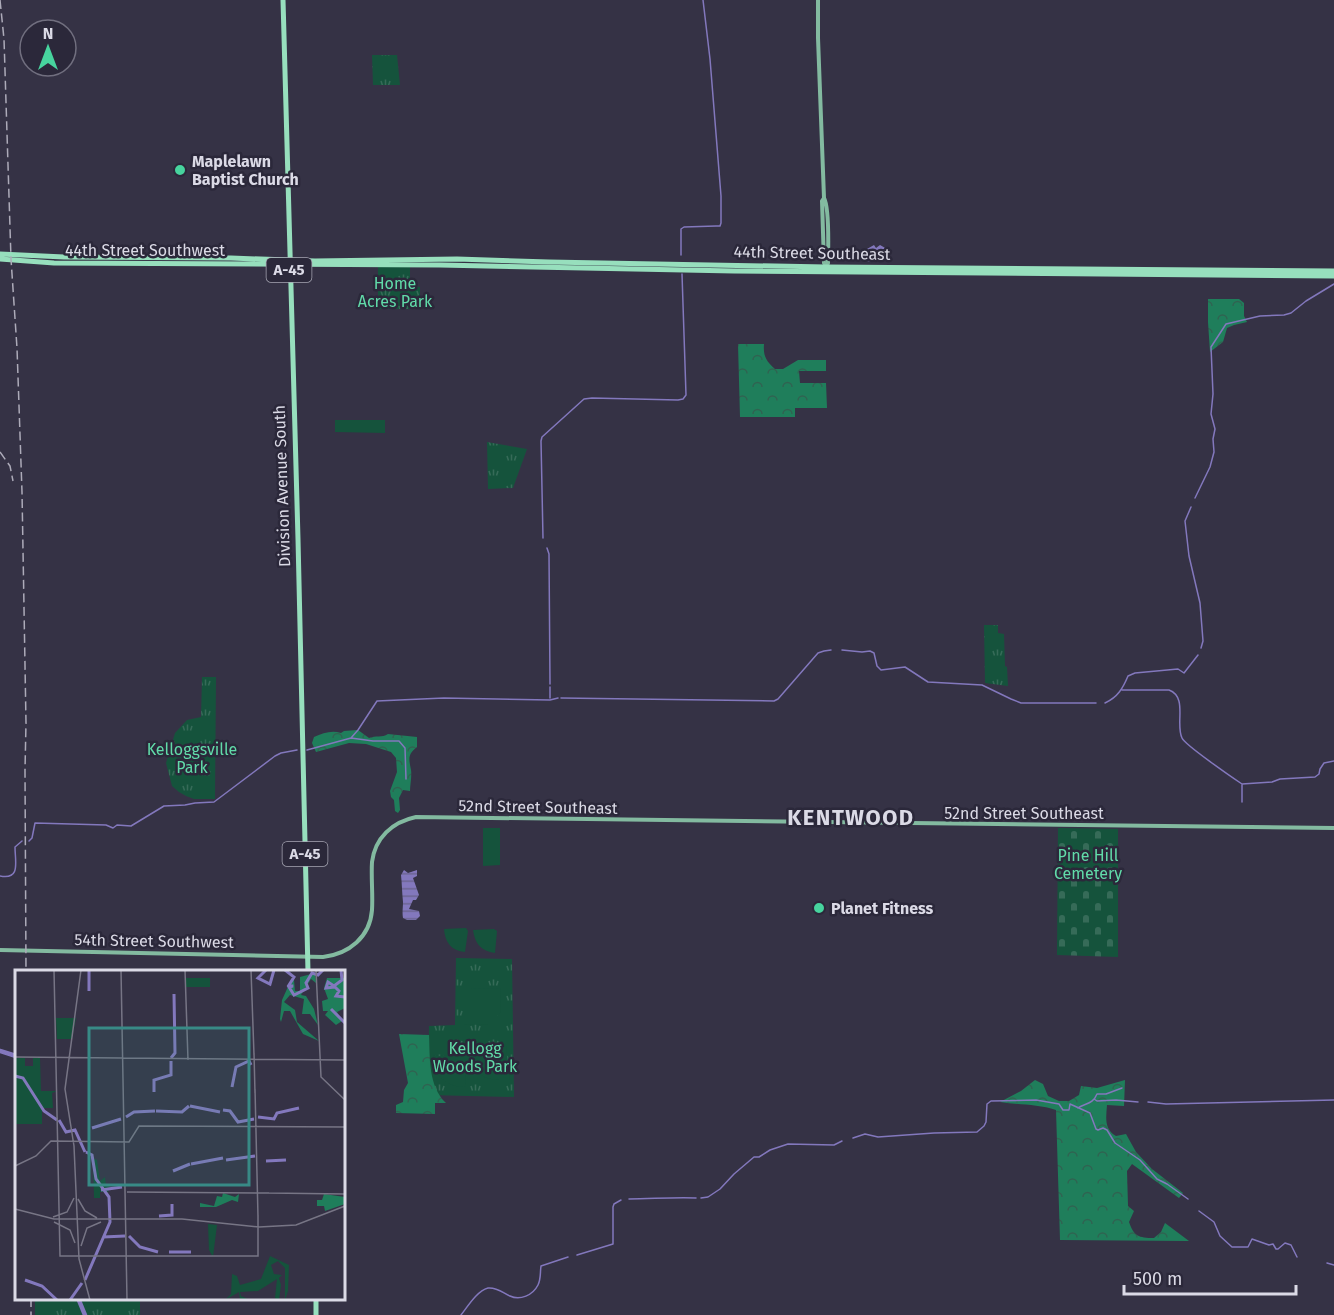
<svg xmlns="http://www.w3.org/2000/svg" width="1334" height="1315" font-family="'Fira Sans',sans-serif">
<defs>
<pattern id="grass-tufts" width="24" height="20" patternUnits="userSpaceOnUse" patternTransform="scale(1.5)"><rect width="24" height="20" fill="#15533c"/><path d="M3 7l-1-3M5 7V3M7 7l1-3M15 17l-1-3M17 17v-4M19 17l1-3" fill="none" stroke="#366b58"/></pattern>
<pattern id="forest-crowns" width="20" height="18" patternUnits="userSpaceOnUse" patternTransform="scale(1.5)"><rect width="20" height="18" fill="#1f7e5b"/><path d="M2 6a3 3 0 1 1 6 0M12 15a3 3 0 1 1 6 0" fill="none" stroke="#2f6351"/></pattern>
<pattern id="cemetery-stones" width="16" height="16" patternUnits="userSpaceOnUse" patternTransform="scale(1.5)"><rect width="16" height="16" fill="#15533c"/><path d="M2 7V4a2 2 0 0 1 4 0v3zM10 15v-3a2 2 0 0 1 4 0v3z" fill="#366b58"/></pattern>
<pattern id="water-rules" width="6" height="5" patternUnits="userSpaceOnUse" patternTransform="scale(1.5)"><rect width="6" height="5" fill="#8378bd"/><path d="M0 2.5h6" fill="none" stroke="#6c6593"/></pattern>
</defs>
<rect width="100%" height="100%" fill="#353245"/>
<!-- grass -->
<path fill="url(#grass-tufts)" d="M372 55H397L400 85H373Z
M378 266H410V286L420 287V309H378Z
M487 442 527 449 513 488 488 489Z
M984 625H998V633L1004 634 1005 666 1007 667 1008 686 985 683Z
M202 677H216L215 799H194L186 796 179 792 172 786 166 763 175 733 187 720 201 717Z
M456 958 512 959 514 1097 428 1095 429 1026 455 1025Z
M35 1299H140V1315H35Z"/>
<!-- forest -->
<path fill="url(#forest-crowns)" d="M1208 299H1239L1244 303V316L1247 322 1234 325 1227 328 1223 342 1210 352 1208 322Z
M738 344H764C763 356 766 361 775 369H783L798 360H826V371H799L800 383H826L827 408H795V417H740Z
M358 730 369 738C376 735 382 738 388 734L417 737V747C407 755 409 759 411 770 412 776 410 785 410 791L403 790 399 798 400 810 398 813 395 811 394 800 391 797 390 791 397 772 396 758 391 752 366 744 349 743 316 752 312 743 314 737C323 733 332 730 341 733L344 731Z
M399 1034 429 1035C430 1057 428 1086 446 1103H435V1114L396 1113V1105L403 1102 404 1090 408 1083Z
M1035 1080 1043 1084 1048 1096 1059 1101H1069L1079 1095 1081 1086 1097 1088 1125 1080 1124 1106 1107 1105C1106 1118 1104 1129 1116 1136L1126 1134 1136 1152 1152 1169 1183 1193 1179 1198 1132 1164 1127 1171 1128 1206 1134 1211 1129 1222C1134 1236 1138 1238 1154 1238L1161 1232 1165 1223 1189 1241 1060 1240 1056 1110C1038 1104 1019 1105 1000 1102L1021 1091Z"/>
<!-- cemetery -->
<path fill="url(#cemetery-stones)" d="M1058 828 1118 829V957L1057 955Z"/>
<!-- pitch -->
<path fill="#15533c" d="M335 420H385V433L335 432Z
M483 828H500V865L483 866Z
M466 928 468 931 465 952C451 951 445 942 444 929Z
M494 929 497 931 495 953C481 951 475 944 473 930Z
M471 988 501 989 500 1013 488 1025 464 1024V994Z
M501 1043 506 1046 510 1080C482 1081 476 1076 469 1050Z
M462 1055 465 1056V1060L466 1086 464 1087C445 1086 433 1075 433 1056Z"/>
<!-- water -->
<path fill="url(#water-rules)" d="M874 245 876 248 880 245 887 249 889 255 887 260 879 262 851 260V258Z
M404 870 408 873 417 870V876L413 878 419 895 416 900H413L409 909 419 911 420 916 416 920H407L403 918C402 912 403 908 403 902 402 893 402 884 401 875Z"/>
<g fill="none" stroke-linecap="round" stroke-linejoin="round">
<!-- stream -->
<path stroke="#8378bd" stroke-width="1.5" d="M681 255V229L684 227 716 226H720L721 223V196L710 59 703 0
M1195 498 1210 467 1214 452 1213 439 1215 429 1211 414 1213 394 1211 347 1226 324 1260 316 1284 315 1291 313 1306 301 1334 284
M1191 507 1185 521 1189 556 1200 603 1203 641 1201 648
M543 538 541 441 542 437 584 399 592 398 678 400 683 399 686 395 682 274
M547 548 549 554 550 684
M842 650 862 652 870 651 874 653 877 666 881 670 905 667 928 682 982 685 1011 699 1021 703H1096
M550 687V698
M1122 690H1169C1188 697 1175 724 1182 738 1185 745 1233 778 1242 784L1272 782 1280 779 1315 777 1319 774 1320 769 1324 763 1334 761
M561 698 774 701 778 699 818 653 824 651 831 650
M1105 703C1118 697 1123 688 1128 676L1135 673 1178 669 1184 673 1198 655
M351 738 373 741H399L405 748 406 779
M307 750 351 738 358 730 377 701 444 698 550 700 558 698
M1242 802V785
M29 841 32 838 35 823 106 825 113 828 117 825 131 826 164 806 185 805 195 803 214 802 275 756 281 753 297 750
M0 876C21 880 15 862 15 847L22 841
M1094 1099 1097 1101 1116 1100 1138 1102
M1148 1102 1166 1104 1334 1100
M1078 1108C1086 1103 1093 1104 1097 1094H1106L1122 1088
M853 1138 865 1134 878 1137 934 1133 977 1132 984 1126 986 1122 987 1104 991 1101 1036 1100 1059 1104 1063 1110H1069L1070 1104 1090 1113 1096 1129 1098 1130 1103 1128 1107 1130 1115 1143 1140 1160 1157 1179 1167 1184 1188 1199
M701 1198 708 1197 720 1189 734 1174 754 1157H759L770 1150 788 1144 834 1145 842 1141
M629 1199C651 1199 673 1197 696 1198
M1199 1211 1214 1222 1220 1236 1232 1247H1248L1252 1239 1269 1245 1273 1244 1276 1249H1278L1285 1243 1291 1245 1297 1257
M577 1255 613 1244V1207L614 1204 621 1200
M1327 1263 1334 1265
M461 1315C468 1306 477 1291 488 1288 497 1287 503 1293 510 1296 520 1301 533 1295 538 1285 541 1279 540 1273 541 1266L568 1257"/>
<!-- river -->
<path stroke="#8378bd" stroke-width="4.5" d="M0 1051 16 1056
M78 1298 85 1315"/>
<!-- secondary -->
<path stroke="#83baa0" stroke-width="4" d="M818 0V38L824 198 822 201 824 263 826 266
M824 198C830 209 828 248 828 263L826 267
M0 950 323 957C349 954 370 937 372 910 373 894 371 878 372 862 375 838 392 822 416 817L1334 828"/>
<!-- primary -->
<path stroke="#97dfbd" stroke-width="5" d="M283 0 298 539 308 972
M0 254 64 257 231 258 315 261 457 259 549 262 826 267 1334 271
M0 259 54 263 440 265 734 271 1334 276
M316 1298V1315"/>
<!-- rail -->
<path stroke="#adabb9" stroke-width="1.5" stroke-dasharray="9 4.5" stroke-linecap="butt" d="M0 0 4 39 11 259 17 348 22 492 26 723 25 770 26 972
M0 452 10 466 13 481
M31 1298V1315"/>
</g>
<!-- markers -->
<g fill="#47d49e" stroke="#2b283a" stroke-width="2">
<circle cx="180" cy="170" r="6"/>
<circle cx="819" cy="908" r="6"/>
</g>
<g text-anchor="middle" dominant-baseline="central" stroke-width="5" stroke-linejoin="round" paint-order="stroke">
<!-- shield labels -->
<g fill="#2b283a" stroke="#a6a5b2" stroke-width="1.5">
<rect x="266.5" y="258" width="45" height="24" rx="4.5"/>
<rect x="282.5" y="842" width="45" height="24" rx="4.5"/>
</g>
<g font-size="15" font-weight="bold" fill="#dbdae6">
<text x="289" y="270">A-45</text>
<text x="305" y="854">A-45</text>
</g>
<!-- poi labels -->
<g font-size="16" font-weight="bold" fill="#dbdae6" stroke="#2b283a" text-anchor="start">
<text x="192" y="161">Maplelawn<tspan x="192" dy="18">Baptist Church</tspan></text>
<text x="831" y="908">Planet Fitness</text>
</g>
<!-- street labels -->
<g font-size="16" fill="#dbdae6" stroke="#2b283a">
<text x="145" y="250">44th Street Southwest</text>
<text transform="translate(812 253) rotate(1)">44th Street Southeast</text>
<text transform="translate(282 486) rotate(-92)">Division Avenue South</text>
<text transform="translate(538 807) rotate(1)">52nd Street Southeast</text>
<text x="1024" y="813">52nd Street Southeast</text>
<text transform="translate(154 941) rotate(1)">54th Street Southwest</text>
</g>
<!-- park labels -->
<g font-size="16" fill="#61dba9" stroke="#2b283a">
<text x="395" y="283">Home<tspan x="395" dy="18">Acres Park</tspan></text>
<text x="192" y="749">Kelloggsville<tspan x="192" dy="18">Park</tspan></text>
<text x="1088" y="855">Pine Hill<tspan x="1088" dy="18">Cemetery</tspan></text>
<text x="475" y="1048">Kellogg<tspan x="475" dy="18">Woods Park</tspan></text>
</g>
<!-- district labels -->
<g font-size="22" font-weight="bold" letter-spacing="1.5" fill="#dbdae6" stroke="#2b283a">
<text x="851" y="817">KENTWOOD</text>
</g>
</g>
<!-- overview -->
<g transform="translate(15 970)">
<rect width="330" height="330" fill="#353245"/>
<path d="M0 88H10V96H18V88H25L26 121H42L37 123 38 138H27V154H0ZM78 188 82 190 85 211 90 207 91 215H95L93 222H85V228H79ZM193 254 202 255 198 287 194 280ZM255 286 274 295 273 321 270 330V298L263 291 256 295 259 304 267 305 264 308 266 315 264 330 260 328 262 309 243 321 225 322 226 326 235 330H225L224 322 210 330 216 324 217 304 222 306 225 315 246 309Z" fill="#15533c"/>
<path d="M300 3 301 13 296 9 286 25 291 26 299 39 303 55 295 44H287L289 29 275 25 269 32 280 40 282 52 304 71 288 64 275 41H269L266 52 265 49 267 30 276 10H279L280 21H285V7ZM312 8H329L330 12V38L322 42 327 51 321 55 310 45 313 41H308L307 31 313 29 309 18ZM208 223 220 227 224 224 223 232 217 230 201 237H185V233L199 236 202 226 207 227ZM309 224 330 227V234L310 241 309 236H302V230H307Z" fill="#1f7e5b"/>
<path d="M171 8H195V17H171ZM41 48H61L57 69H42Z" fill="#15533c"/>
<path fill="none" stroke="#8378bd" stroke-width="3" d="M74 0V21M251 0 243 8 255 14 259 0M270 0 279 7 274 15 278 16 274 17 279 25 293 18 291 13 297 3 303 5 308 0M326 0 327 10 319 16 313 12 311 18 320 17 324 21 321 26 330 27M316 39 330 53M156 88 160 83 159 24M0 106 8 108 29 141 42 150M217 117 221 97 234 91 236 95M139 122V110L156 105V91M175 136 205 142M208 140 215 141 223 152 239 149M141 141 167 142 174 136M111 147 119 142 140 141M243 147 259 149 262 143 284 138M44 150 51 162 60 160 70 182M77 158 106 149M211 190 240 186M251 191 271 190M176 194 208 188M158 201 175 194M86 220 107 217M144 246 157 245V234M114 266 125 277 143 282M88 267 110 266M154 282H176M10 310 27 316 42 330M70 310 95 252 94 227 81 209 77 185 71 182M55 330 67 313"/>
<path fill="none" stroke="#777585" stroke-width="1.5" d="M39 0 45 286H243V245M66 0 50 119 59 176 64 289 75 330M106 0 112 330M170 0 173 90M236 0 239 85M301 0 306 107 330 130M239 83 240 123M0 87 330 90M240 119 243 247M0 196 21 186 36 171 114 172 124 156 330 157M112 222 254 223M253 223 330 224M63 229 70 241 82 248M0 239 39 249H167L244 257 281 255 330 236M38 247 52 242 59 228M39 252 55 260 60 273M66 276 72 258 86 252"/>
<path fill="#388a86" fill-opacity="0.15" stroke="#388a86" stroke-width="3" d="M74 58H234V215H74Z"/>
<rect width="330" height="330" fill="none" stroke="#dbdae6" stroke-width="3"/>
</g>
<!-- north arrow -->
<g transform="translate(48 48)"><circle r="28" fill="#2b283a" stroke="#716f7f" stroke-width="1.5"/>
<path d="M0-4.5L10 22L0 15L-10 22Z" fill="#47d49e"/>
<text y="-9" font-size="16" font-weight="bold" text-anchor="middle" fill="#dbdae6">N</text>
</g>
<!-- scale -->
<path d="M1124 1285v9h172v-9" fill="none" stroke="#dbdae6" stroke-width="3"/>
<text x="1133" y="1285" font-size="18" fill="#dbdae6" stroke="#2b283a" stroke-width="4.5" paint-order="stroke">500 m</text>
</svg>
